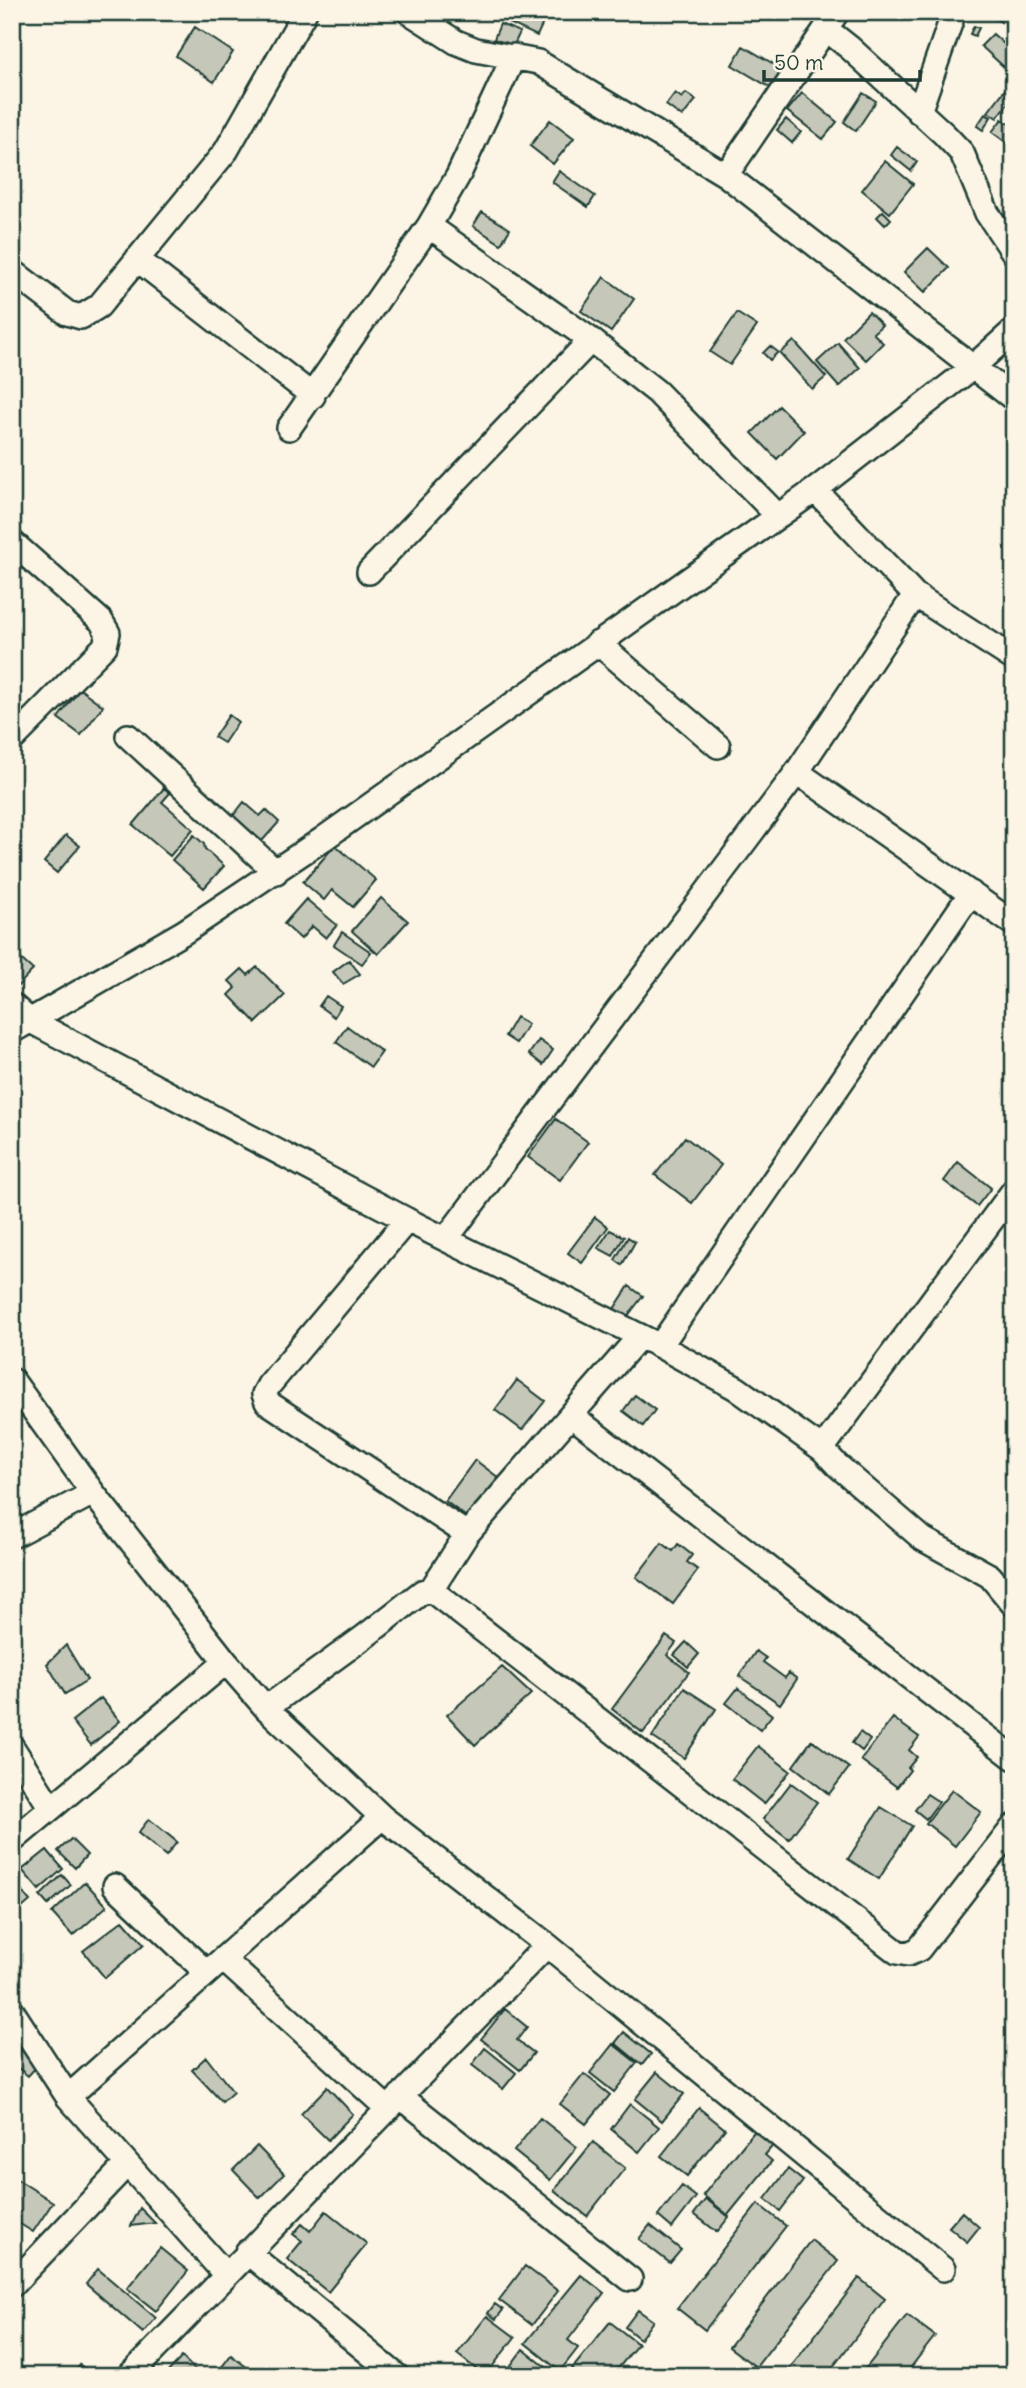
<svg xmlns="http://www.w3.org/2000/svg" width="1026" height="2388" font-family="Delius,sans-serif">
<rect width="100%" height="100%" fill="#fcf5e5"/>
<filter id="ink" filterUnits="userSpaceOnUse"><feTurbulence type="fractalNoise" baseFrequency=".0143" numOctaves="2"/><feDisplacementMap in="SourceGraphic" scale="14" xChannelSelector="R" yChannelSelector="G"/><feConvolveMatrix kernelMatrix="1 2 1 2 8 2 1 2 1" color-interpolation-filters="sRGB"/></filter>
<g filter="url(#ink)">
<!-- building -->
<path fill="#c5c7b9" stroke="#1f3d34" stroke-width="2" d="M511 12H548L537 36 507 22Z
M988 12H1010L1014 14V29L987 14Z
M500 24 520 32 513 47 494 39Z
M974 26 979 28 975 36 970 34Z
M195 27 233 52 214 82 176 56Z
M993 34 1014 53V57L1004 67 981 46Z
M743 46 789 73 778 92 732 65Z
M1007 87 1014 92V96L997 118 988 112Z
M675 93 682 98 686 93 696 100 682 117 666 105Z
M802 93 837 122 823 139 787 111Z
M863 93 876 101 856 131 844 122Z
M985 114 991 117 983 130 977 126Z
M786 119 801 132 792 143 777 130Z
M1002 119 1014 128V148L992 132Z
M550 120 574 138 553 164 530 146Z
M897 147 917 162 911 171 891 155Z
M885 161 913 184 890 213 862 190Z
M559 171 595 196 588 207 552 182Z
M883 211 891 219 885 225 877 217Z
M482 212 510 229 501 244 473 226Z
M1011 217 1014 220V237L1003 225Z
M928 248 949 268 925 292 904 272Z
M604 277 634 299 611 332 581 311Z
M869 312 882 325 873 333 883 343 866 360 843 338Z
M737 313 757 326 730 365 710 352Z
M794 341 826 377 812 389 780 353Z
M838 343 860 368 839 387 817 362Z
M770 346 778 352 770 360 763 353Z
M779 406 804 431 777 459 752 433Z
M80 689 103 706 81 735 58 718Z
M229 715 238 722 224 743 214 737Z
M164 788 170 793 162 802 193 829 170 856 133 825Z
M244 802 260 816 266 810 279 822 262 841 233 816Z
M66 835 80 846 57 873 44 862Z
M194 835 204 844 205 849 224 866 204 888 172 860Z
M335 845 376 880 353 907 332 890 324 900 303 882Z
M381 898 408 921 378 954 352 931Z
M306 899 337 925 326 938 312 926 301 939 284 924Z
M342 932 371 952 362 964 334 945Z
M12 951 33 970 17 987 12 983Z
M349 960 360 974 343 984 333 972Z
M257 967 285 995 256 1023 229 995 236 988 229 981 242 969 248 975Z
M326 996 341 1006 334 1017 319 1006Z
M516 1017 528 1024 516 1043 505 1036Z
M347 1026 382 1052 371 1067 336 1042Z
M539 1040 553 1050 543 1065 529 1054Z
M556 1119 588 1142 560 1180 528 1157Z
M685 1137 721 1165 692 1203 655 1175Z
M958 1162 991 1188 977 1206 944 1181Z
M595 1217 608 1227 582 1263 568 1253Z
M610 1230 624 1237 613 1256 598 1248Z
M628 1237 635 1242 622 1265 615 1260Z
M629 1286 643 1296 627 1317 614 1309Z
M517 1380 545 1401 522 1430 495 1410Z
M635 1395 655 1410 643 1426 623 1411Z
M475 1460 499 1478 469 1519 445 1501Z
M662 1543 673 1551 678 1544 692 1555 687 1562 698 1570 673 1604 636 1577Z
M666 1636 676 1643 667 1655 689 1672 643 1733 612 1709Z
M686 1642 699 1654 688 1667 674 1655Z
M66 1645 87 1680 65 1694 47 1664Z
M756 1651 766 1658 763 1662 785 1678 789 1673 797 1679 780 1704 739 1676Z
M502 1667 531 1694 475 1745 447 1715Z
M684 1688 716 1709 684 1758 652 1737Z
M738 1688 772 1715 760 1730 726 1703Z
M101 1698 120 1721 91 1745 72 1721Z
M893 1718 919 1737 909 1750 917 1757 908 1768 910 1770 897 1787 861 1760Z
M860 1732 870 1740 862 1751 852 1743Z
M812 1740 849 1768 829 1794 793 1766Z
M758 1746 790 1771 764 1804 732 1779Z
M791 1783 817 1802 789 1839 763 1819Z
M952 1790 981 1812 955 1846 926 1823Z
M927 1794 939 1802 926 1819 915 1810Z
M881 1807 912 1826 879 1879 848 1859Z
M149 1819 177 1842 166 1856 138 1833Z
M71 1839 87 1855 75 1868 58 1851Z
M47 1850 63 1869 39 1890 22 1870Z
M62 1875 71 1885 48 1905 40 1896Z
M12 1880 30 1901 12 1917Z
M85 1882 107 1906 73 1936 52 1913Z
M123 1920 144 1944 105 1978 83 1951Z
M505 2009 527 2027 517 2040 534 2053 520 2070 481 2039Z
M624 2032 651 2054 642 2065 615 2043Z
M613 2044 637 2063 614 2092 590 2073Z
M16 2046 38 2065 28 2076 12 2063V2050Z
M485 2048 516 2073 503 2089 472 2065Z
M206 2057 233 2092 222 2102 192 2070Z
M657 2072 684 2094 662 2121 635 2099Z
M584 2074 610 2095 586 2124 560 2104Z
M327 2087 353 2114 328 2140 301 2114Z
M630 2104 659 2127 639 2152 611 2129Z
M699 2108 725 2129 687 2176 661 2156Z
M540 2118 577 2147 550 2180 514 2151Z
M757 2128 775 2143 765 2155 772 2161 728 2215 703 2195Z
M593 2142 625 2168 587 2216 554 2190Z
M257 2146 284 2174 260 2198 233 2170Z
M788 2169 803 2181 780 2211 765 2199Z
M12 2176 53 2202 33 2232 12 2219Z
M682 2186 696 2197 672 2228 658 2216Z
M706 2199 729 2217 717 2232 694 2214Z
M758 2204 786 2226 705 2330 677 2308Z
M140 2208 155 2223 131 2226Z
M326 2211 367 2244 328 2292 287 2259 302 2241 293 2234 302 2224 310 2231Z
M962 2212 979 2227 967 2242 949 2227Z
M650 2225 681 2250 670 2263 639 2239Z
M811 2240 838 2261 756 2367 729 2347Z
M160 2248 188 2271 156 2311 127 2288Z
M525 2266 558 2291 532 2325 499 2300Z
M98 2269 156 2318 143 2333 86 2284Z
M581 2275 604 2293 568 2340 578 2348 560 2371 525 2343Z
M859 2278 885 2299 826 2376H784Z
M495 2304 503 2310 496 2319 488 2313Z
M638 2310 653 2321 640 2339 625 2327Z
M907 2315 935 2336 904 2376H860Z
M487 2316 515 2337 485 2376 457 2354Z
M610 2322 638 2344 612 2376H581L572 2369Z
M523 2349 551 2371 548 2376H503Z
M231 2355 258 2376H224L218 2372Z
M182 2357 201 2376H164Z
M80 2365 96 2376H73Z"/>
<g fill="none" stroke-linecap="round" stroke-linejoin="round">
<!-- minor casing -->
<g stroke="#1f3d34" stroke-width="28">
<path id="minor" d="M409 12 456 42 476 50 538 62 726 175 1014 399
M826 29 850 48 944 134 962 153 987 213 1014 253
M919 112 954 12
M726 175 837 12
M429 226 591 340 657 392 777 515
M137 259 313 396
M12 271 67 313 81 317 99 306 226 151 305 12
M289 428 429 226 458 176 514 56
M815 490 915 595 1014 659
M12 542 101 621 108 633 105 646 12 740
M369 572 591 340
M598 643 718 746
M128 736 276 872
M797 772 1014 924
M12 1005 29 1020 407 1220 660 1346 736 1388 822 1449 837 1465 923 1539 990 1576 1014 1605
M12 1031 184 932 323 839 815 490 973 367 1014 330
M407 1220 269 1385 264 1394 267 1402 467 1534 431 1590
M446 1239 797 772 915 595
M660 1346 971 893
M12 1380 93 1493 226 1662 266 1708 382 1817 547 1945 943 2269
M571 1415 1014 1758
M822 1449 1014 1190
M467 1534 640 1336
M12 1536 93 1493
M266 1708 364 1637 422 1592 431 1590 897 1952 908 1954 919 1949 1014 1826
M12 1747 51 1808
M12 1841 226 1662
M115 1886 207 1973
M223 1959 388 2109
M12 2011 68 2097 226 2275
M400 2096 630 2279
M68 2097 382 1817
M247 2252 397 2376
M12 2285 127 2164
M129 2376 547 1945"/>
</g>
<!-- minor -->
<use href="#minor" stroke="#fcf5e5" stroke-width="23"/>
</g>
</g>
<!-- margin -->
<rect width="1026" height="2388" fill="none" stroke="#fcf5e5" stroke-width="42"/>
<rect x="21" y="21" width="984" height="2346" fill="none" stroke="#1f3d34" stroke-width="2.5" filter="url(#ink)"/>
<!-- scale -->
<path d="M764 70v10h156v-10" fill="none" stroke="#1f3d34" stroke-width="3.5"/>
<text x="774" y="70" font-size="21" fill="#1f3d34" stroke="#fcf5e5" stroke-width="5" paint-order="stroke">50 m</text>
</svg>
